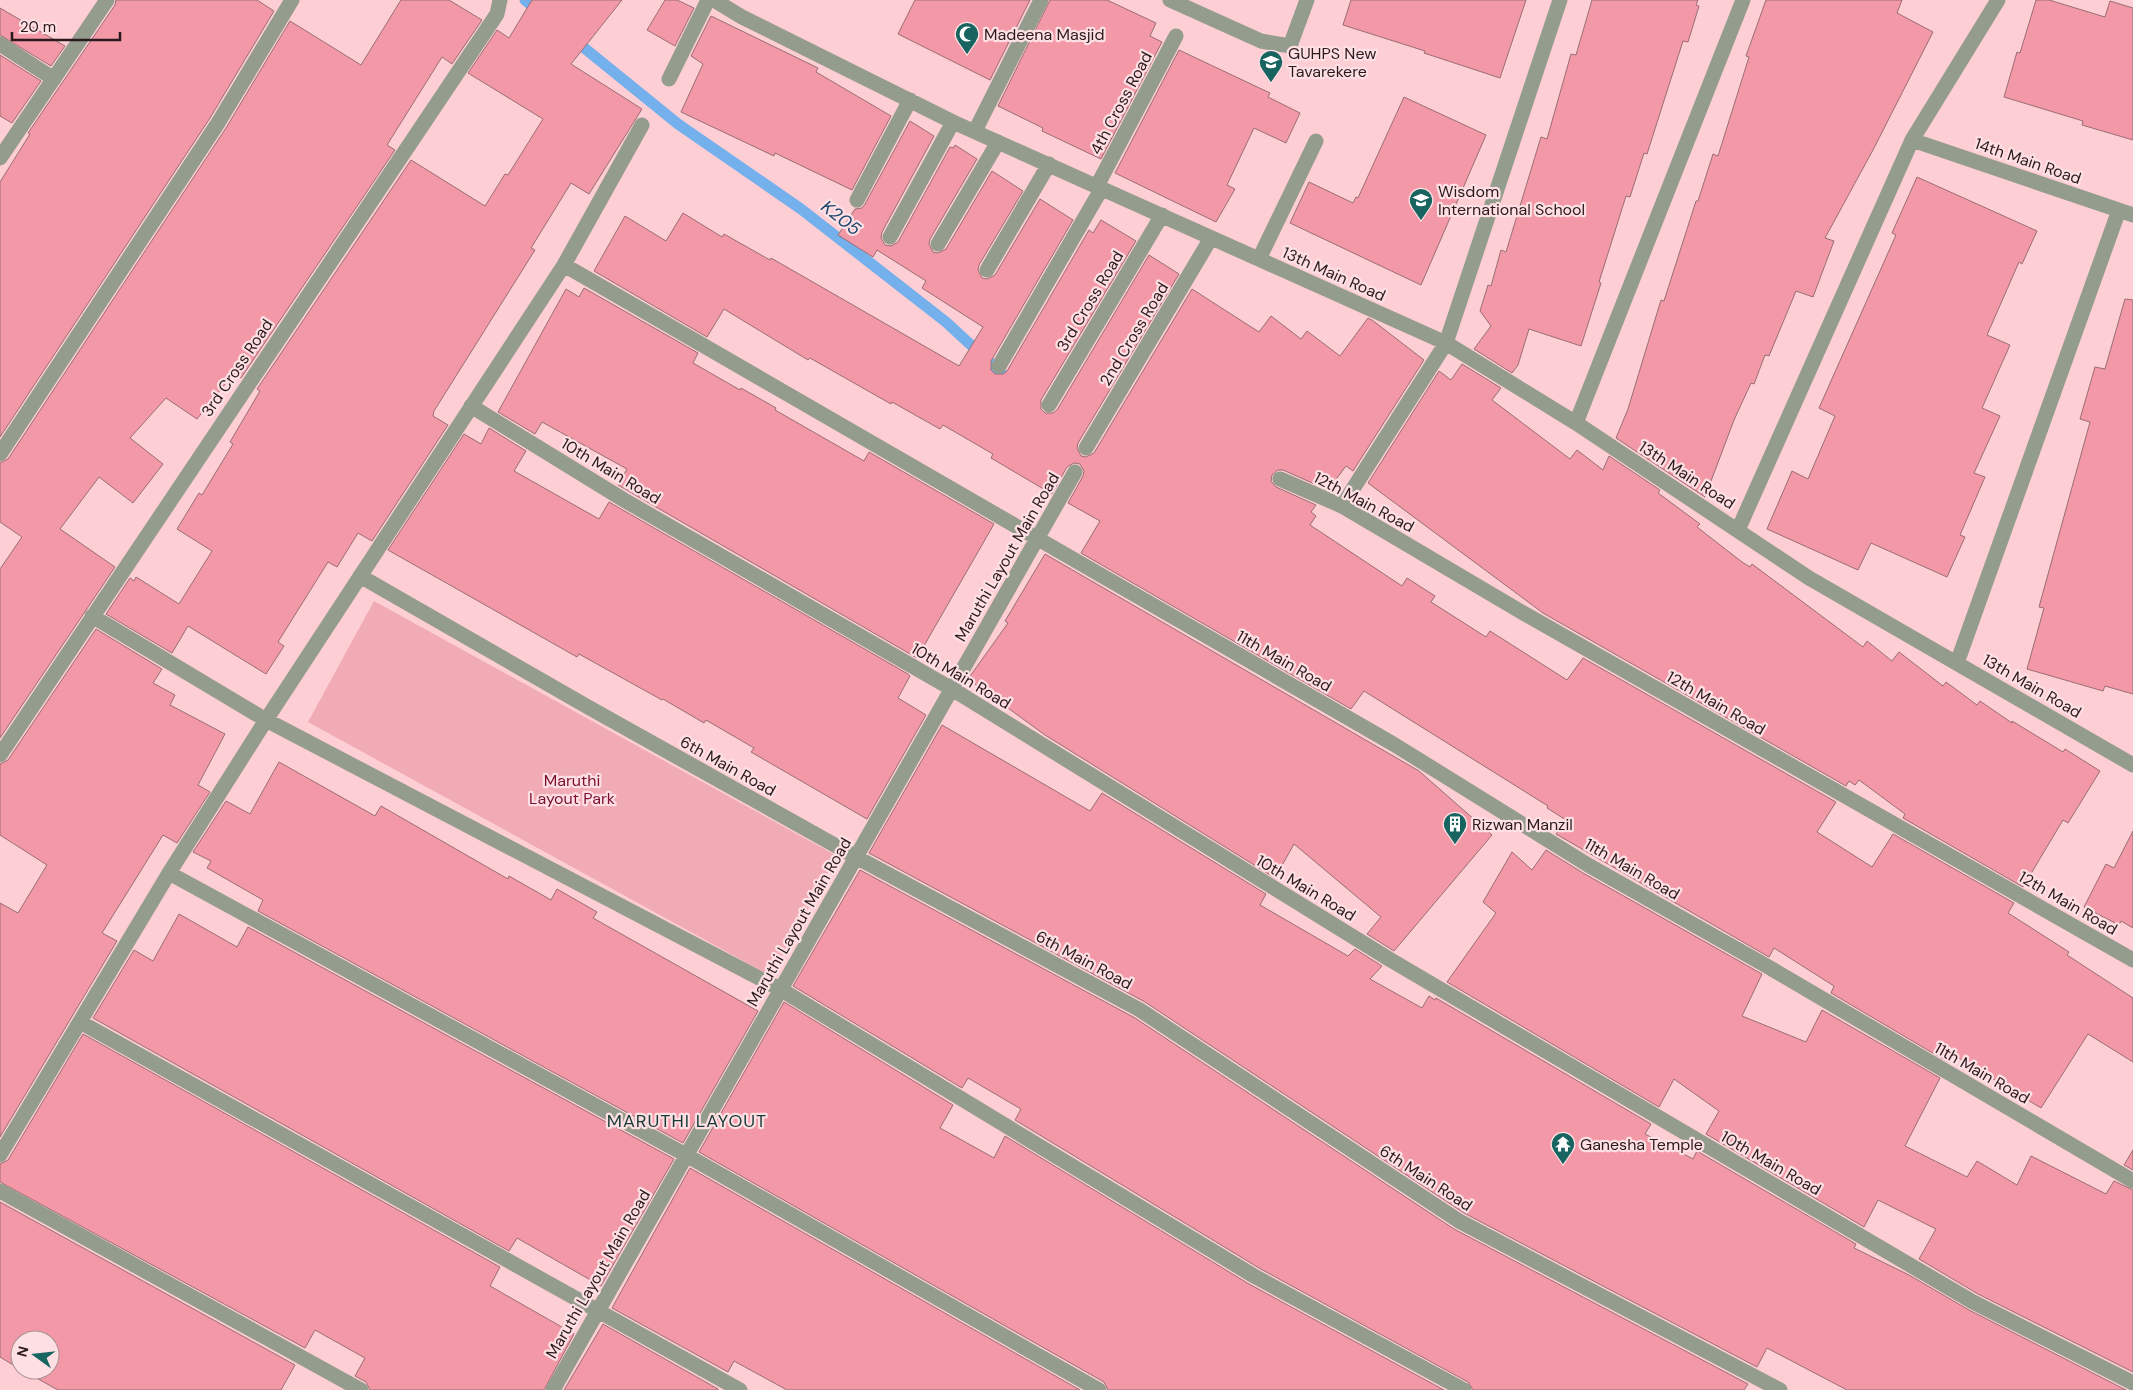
<svg xmlns="http://www.w3.org/2000/svg" width="2133" height="1390" font-family="'DM Sans',sans-serif">
<rect width="100%" height="100%" fill="#fdced4"/>
<!-- green -->
<path fill="#f1abb5" d="M374 601 837 856 771 976 308 722Z"/>
<g fill="none" stroke-linecap="round" stroke-linejoin="round">
<!-- stream -->
<path stroke="#73b0ec" stroke-width="11" d="M525 0 542 14
M572 38 678 124 801 209 946 322 1013 384"/>
</g>
<!-- building -->
<path fill="#f298a6" stroke="#996e74" d="M116 0H257L274 11 210 118 0 437V182L30 134 28 133 115 5Z
M401 0H449L482 20 452 64 442 57 387 145 395 150 241 378 234 373 197 419 166 398 130 438 163 464 133 503 99 477 60 529 115 567 0 738V569L22 537 0 522V463L8 459 226 128 290 21 361 65Z
M532 0H622L571 64 642 109 589 194 571 183 531 248 535 250 434 411 433 416 448 425 372 541 358 533 337 567 328 562 278 642 284 646 266 674 188 626 172 653 106 614 130 578 134 581 136 577 179 604 212 551 177 529 199 493 202 495 233 444 230 442 260 391 257 389 411 160 485 206 505 174 508 175 543 119 468 73 497 30 509 38Z
M665 0H677L694 8 675 46 647 30Z
M915 0H1030L990 80 898 34Z
M1050 0H1107L1156 23 1150 36 1162 42 1101 159 1042 131 1043 128 998 106Z
M1351 0H1526L1500 78 1424 53 1425 51 1343 25Z
M1592 0H1698L1696 5 1699 6 1688 42 1683 41 1647 154 1644 153 1630 197 1626 196 1599 282 1601 283 1581 346 1529 329 1518 365 1512 373 1474 349 1491 326 1480 311 1488 285 1491 286 1501 250 1506 252 1541 137 1547 139 1571 54 1576 55Z
M1766 0H1902L1897 13 1933 32 1873 150 1825 238 1834 241 1813 297 1796 291 1769 356 1765 355 1754 384 1751 383 1734 420 1705 497 1616 438 1628 409 1661 300 1664 301 1696 201H1698L1713 154 1718 156 1749 57 1746 56Z
M2036 0H2049L2105 17 2110 1 2133 8V140L2082 125 2083 121 2004 97 2017 52 2020 53Z
M0 8 65 46 51 66 0 35Z
M711 16 818 68 816 72 891 116 852 190 775 153 774 156 681 112 703 64 691 56Z
M1179 50 1270 93 1268 97 1300 113 1286 143 1254 128 1227 185 1235 189 1216 222 1115 173Z
M0 55 41 81 12 123 0 116Z
M1404 97 1486 135 1421 285 1290 223 1309 182 1353 203 1356 197 1358 198Z
M910 121 934 136 882 232 881 238 885 245 891 246 898 242 950 147 953 148 955 145 977 159 930 239 929 244 933 252 938 253 946 249 992 171 1023 191 979 265 978 270 982 278 987 279 995 275 1040 199 1073 220 991 361V370L995 374H1003L1007 371 1089 230 1093 233 1101 220 1136 241 1041 400V409L1045 413H1053L1057 410 1149 255 1179 274 1078 443 1077 448 1081 456 1086 457 1094 453 1192 289 1259 332 1271 316 1301 339 1307 331 1340 356 1368 318 1372 320 1424 360 1353 471 1346 466 1328 490 1283 470H1278L1272 475 1271 481 1276 487 1316 505 1311 512 1316 516 1310 525 1402 586 1407 578 1435 596 1431 602 1486 637 1490 631 1567 680 1583 658 1836 802 1817 832 1872 867 1893 834 2014 903 2008 913 2069 952 2067 955 2133 998V1062L2088 1034 2041 1108 1952 1054 1948 1062 1831 993 1834 986 1774 948 1769 957 1556 834 1566 820 1547 808 1548 806 1364 691 1351 709 1081 553 1100 521 1068 503 1083 476 1084 471 1080 464 1074 463 1067 467 1052 494 991 458 993 454 943 425 940 429 892 402 891 404 810 358 808 360 724 309 707 337 594 271 625 216 666 241 683 213 722 237 724 234 770 260 771 258 959 366 983 327 922 288 926 281 877 250 873 257 838 235 855 209 862 208 865 204Z
M1917 177 2037 231 2022 264 2019 262 1987 335 2010 345 1982 408 2000 416 1974 473 1985 477 1960 535 1965 537 1947 577 1871 543 1858 570 1767 529 1792 471 1808 479 1835 416 1819 408 1896 235 1892 233Z
M584 288 698 353 693 363 740 390 741 388 776 408 775 410 864 461 869 452 994 524 917 658 618 485 627 469 542 422 535 434 498 412 566 289 579 297Z
M2125 299 2133 300V694L2105 686 2103 691 2027 669 2044 608 2039 607 2090 422 2080 419 2095 367 2105 369Z
M1462 364 1501 388 1492 400 1570 459 1577 450 1603 470 1609 456 1660 490 1658 493 1700 524 1697 527 1742 562 1750 567 1752 564 1863 647 1867 641 1892 661 1899 652 1943 686 1946 682 1977 705 1980 701 2012 723V721L2063 752 2065 749 2100 771 2068 823 2063 820 2023 887 1903 818 1905 814 1859 780 1855 785 1849 781 1846 786 1543 613 1368 483 1439 371 1451 380Z
M489 428 526 451 514 471 599 519 609 502 908 674 910 676 898 698 926 715 867 819 751 752 754 748 706 720 704 723 663 699 662 700 579 654 577 657 388 550 464 434 481 444Z
M1045 554 1419 771 1492 835 1394 951 1367 934 1381 917 1294 844 1275 878 1045 735 968 679 1008 623 1005 621Z
M96 629 162 669 153 683 175 695 170 705 225 734 198 785 210 792 177 843 163 835 102 933 117 941 0 1137V903L18 913 47 865 0 835V764L8 760Z
M942 725 1090 811 1102 793 1266 894 1260 905 1348 956 1355 949 1382 966 1370 979 1422 1008 1429 996 1435 1000 1436 998 1651 1124 1645 1134 1693 1159 1697 1151 1856 1244 1854 1248 1909 1275 1969 1310 2126 1390H1847L1767 1348 1757 1367 1464 1213 1145 1002 869 853Z
M279 762 375 816 381 806 508 879 509 876 551 900 557 889 597 912 593 918 758 1011 683 1143 258 911 263 900 207 868 211 861 193 852 226 801 250 814Z
M2133 831V928L2121 921 2119 925 2084 907 2106 864 2114 868Z
M1546 850 1583 873 1762 974 1742 1016 1806 1042 1822 1010 1940 1078 1905 1146 1967 1177 1977 1161 2017 1185 2031 1156 2106 1194 2114 1181 2133 1190V1372L1978 1294 1919 1259 1936 1229 1878 1200 1864 1227 1706 1134 1719 1111 1674 1079 1659 1107 1447 982 1496 913 1483 902 1512 852 1532 870Z
M860 870 1135 1018 1454 1229 1748 1384 1744 1390H1473L1468 1382 1259 1268 1015 1120 1021 1109 968 1078 962 1088 793 986Z
M179 914 237 947 248 927 674 1159 601 1286 517 1238 509 1251 93 1018 134 950 153 961Z
M784 1002 953 1105 940 1128 994 1158 1005 1136 1249 1284 1444 1390H1108L1104 1382 699 1152Z
M83 1034 500 1267 490 1286 574 1334 544 1390H370L366 1382 355 1376 365 1358 315 1330 305 1348 0 1182V1164L8 1160Z
M2133 1150V1170L2124 1165Z
M690 1168 1080 1390H787L734 1361 728 1372 612 1308Z
M0 1202 295 1365 281 1390H58L22 1370H50V1340H20V1369L0 1357Z
M603 1324 718 1389V1390H564Z"/>
<g fill="none" stroke-linecap="round" stroke-linejoin="round">
<!-- minor -->
<path stroke="#949c8d" stroke-width="15" d="M714 0 742 17 953 122 1446 343 1576 423 1809 578 2133 765
M1170 0 1261 41 1290 46 1307 0
M0 44 54 79
M669 79 708 0
M975 131 1041 0
M1912 140 2133 215
M0 158 107 0
M1097 186 1176 36
M857 200 910 100
M890 237 953 122
M938 244 998 142
M1259 259 1316 141
M564 265 1395 745 1588 865 1765 965 2133 1181
M987 270 1049 164
M999 366 1102 188
M1049 405 1162 215
M471 406 624 500 952 689 1389 959 1973 1302 2133 1383
M1576 423 1743 0
M1086 448 1211 238
M0 454 218 123 292 0
M1280 479 1342 506 1525 614 2133 960
M1342 506 1446 343 1560 0
M1738 530 1912 140 1998 0
M360 576 588 707 856 857 1140 1010 1459 1221 1780 1390
M92 616 266 720 780 989 1254 1276 1464 1390
M1957 663 2119 210
M0 755 497 14 500 0
M169 873 686 1155 1099 1390
M80 1022 740 1390
M0 1155 169 873 266 720 564 265 642 125
M0 1191 361 1390
M553 1390 1075 472"/>
</g>
<!-- icons -->
<defs>
<g id="mosque-pin" transform="scale(1.25)"><path d="M0 17L-7.5 6A9.5 9.5 0 1 1 7.5 6Z" fill="#176460" stroke="#fee0e4"/><path d="M3.5-4.9A6 6 0 1 0 3.5 4.9A5 5 0 1 1 3.5-4.9Z" fill="#fff"/></g>
<g id="school-pin" transform="scale(1.25)"><path d="M0 17L-7.5 6A9.5 9.5 0 1 1 7.5 6Z" fill="#176460" stroke="#fee0e4"/><path d="M0-5L7-2L0 1L-7-2ZM-4 1L0 2.5L4 1V4Q0 6-4 4Z" fill="#fff"/></g>
<g id="university-pin" transform="scale(1.25)"><path d="M0 17L-7.5 6A9.5 9.5 0 1 1 7.5 6Z" fill="#176460" stroke="#fee0e4"/><path d="M0-5L7-2L0 1L-7-2ZM-4 1L0 2.5L4 1V4Q0 6-4 4Z" fill="#fff"/></g>
<g id="building-pin" transform="scale(1.25)"><path d="M0 17L-7.5 6A9.5 9.5 0 1 1 7.5 6Z" fill="#176460" stroke="#fee0e4"/><path d="M-4-6H4V6H1V3H-1V6H-4ZM-2.5-4.3h1.7v1.8h-1.7ZM.8-4.3h1.7v1.8H.8ZM-2.5-1h1.7V.8h-1.7ZM.8-1h1.7V.8H.8Z" fill="#fff"/></g>
<g id="temple-pin" transform="scale(1.25)"><path d="M0 17L-7.5 6A9.5 9.5 0 1 1 7.5 6Z" fill="#176460" stroke="#fee0e4"/><path d="M0-6L5-2H3V0L6.5 2.5H4V6H1.5V3h-3V6H-4V2.5H-6.5L-3 0V-2H-5Z" fill="#fff"/></g>
</defs>
<g fill-rule="evenodd">
<use href="#mosque-pin" x="967" y="34"/>
<use href="#school-pin" x="1271" y="62"/>
<use href="#university-pin" x="1421" y="200"/>
<use href="#building-pin" x="1455" y="824"/>
<use href="#temple-pin" x="1563" y="1144"/>
</g>
<g text-anchor="middle" dominant-baseline="central" stroke-width="4.5" stroke-linejoin="round" paint-order="stroke">
<!-- poi labels -->
<g font-size="16" fill="#2b1a1d" stroke="#fee0e4" text-anchor="start">
<text x="984" y="34">Madeena Masjid</text>
<text x="1288" y="53">GUHPS New<tspan x="1288" dy="18">Tavarekere</tspan></text>
<text x="1438" y="191">Wisdom<tspan x="1438" dy="18">International School</tspan></text>
<text x="1472" y="824">Rizwan Manzil</text>
<text x="1580" y="1144">Ganesha Temple</text>
</g>
<!-- street labels -->
<g font-size="16" fill="#2b1a1d" stroke="#fee0e4">
<text transform="translate(1121 103) rotate(-62)">4th Cross Road</text>
<text transform="translate(2028 161) rotate(19)">14th Main Road</text>
<text transform="translate(1334 274) rotate(24)">13th Main Road</text>
<text transform="translate(1090 301) rotate(-59)">3rd Cross Road</text>
<text transform="translate(1134 334) rotate(-59)">2nd Cross Road</text>
<text transform="translate(237 368) rotate(-56)">3rd Cross Road</text>
<text transform="translate(611 471) rotate(31)">10th Main Road</text>
<text transform="translate(1687 475) rotate(33)">13th Main Road</text>
<text transform="translate(1364 502) rotate(28)">12th Main Road</text>
<text transform="translate(1007 557) rotate(-60)">Maruthi Layout Main Road</text>
<text transform="translate(1284 661) rotate(30)">11th Main Road</text>
<text transform="translate(961 676) rotate(31)">10th Main Road</text>
<text transform="translate(2032 686) rotate(30)">13th Main Road</text>
<text transform="translate(1716 703) rotate(30)">12th Main Road</text>
<text transform="translate(728 766) rotate(29)">6th Main Road</text>
<text transform="translate(1632 869) rotate(30)">11th Main Road</text>
<text transform="translate(1306 888) rotate(31)">10th Main Road</text>
<text transform="translate(2068 903) rotate(30)">12th Main Road</text>
<text transform="translate(799 922) rotate(-60)">Maruthi Layout Main Road</text>
<text transform="translate(1084 960) rotate(28)">6th Main Road</text>
<text transform="translate(1982 1073) rotate(30)">11th Main Road</text>
<text transform="translate(1771 1163) rotate(30)">10th Main Road</text>
<text transform="translate(1426 1178) rotate(33)">6th Main Road</text>
<text transform="translate(598 1274) rotate(-60)">Maruthi Layout Main Road</text>
</g>
<!-- park labels -->
<g font-size="16" fill="#790f31" stroke="#fee0e4">
<text x="572" y="780">Maruthi<tspan x="572" dy="18">Layout Park</tspan></text>
</g>
<!-- water labels -->
<g font-size="18" font-style="italic" fill="#1b466e" stroke="#fee0e4">
<text transform="translate(841 218) rotate(38)">K205</text>
</g>
<!-- neighbourhood labels -->
<g font-size="18" letter-spacing="1" fill="#183b38" stroke="#fee0e4">
<text x="687" y="1121">MARUTHI LAYOUT</text>
</g>
</g>
<!-- north arrow -->
<g transform="translate(35 1355) rotate(285)"><circle r="24" fill="#fee0e4" stroke="#aa9194"/>
<path d="M0-4L9 19L0 12L-9 19Z" fill="#176460"/>
<text y="-8" font-size="14" font-weight="bold" text-anchor="middle" fill="#2b1a1d">N</text>
</g>
<!-- scale -->
<path d="M12 32v8h108v-8" fill="none" stroke="#2b1a1d" stroke-width="2.5"/>
<text x="20" y="32" font-size="15" fill="#2b1a1d" stroke="#fee0e4" stroke-width="4" paint-order="stroke">20 m</text>
</svg>
